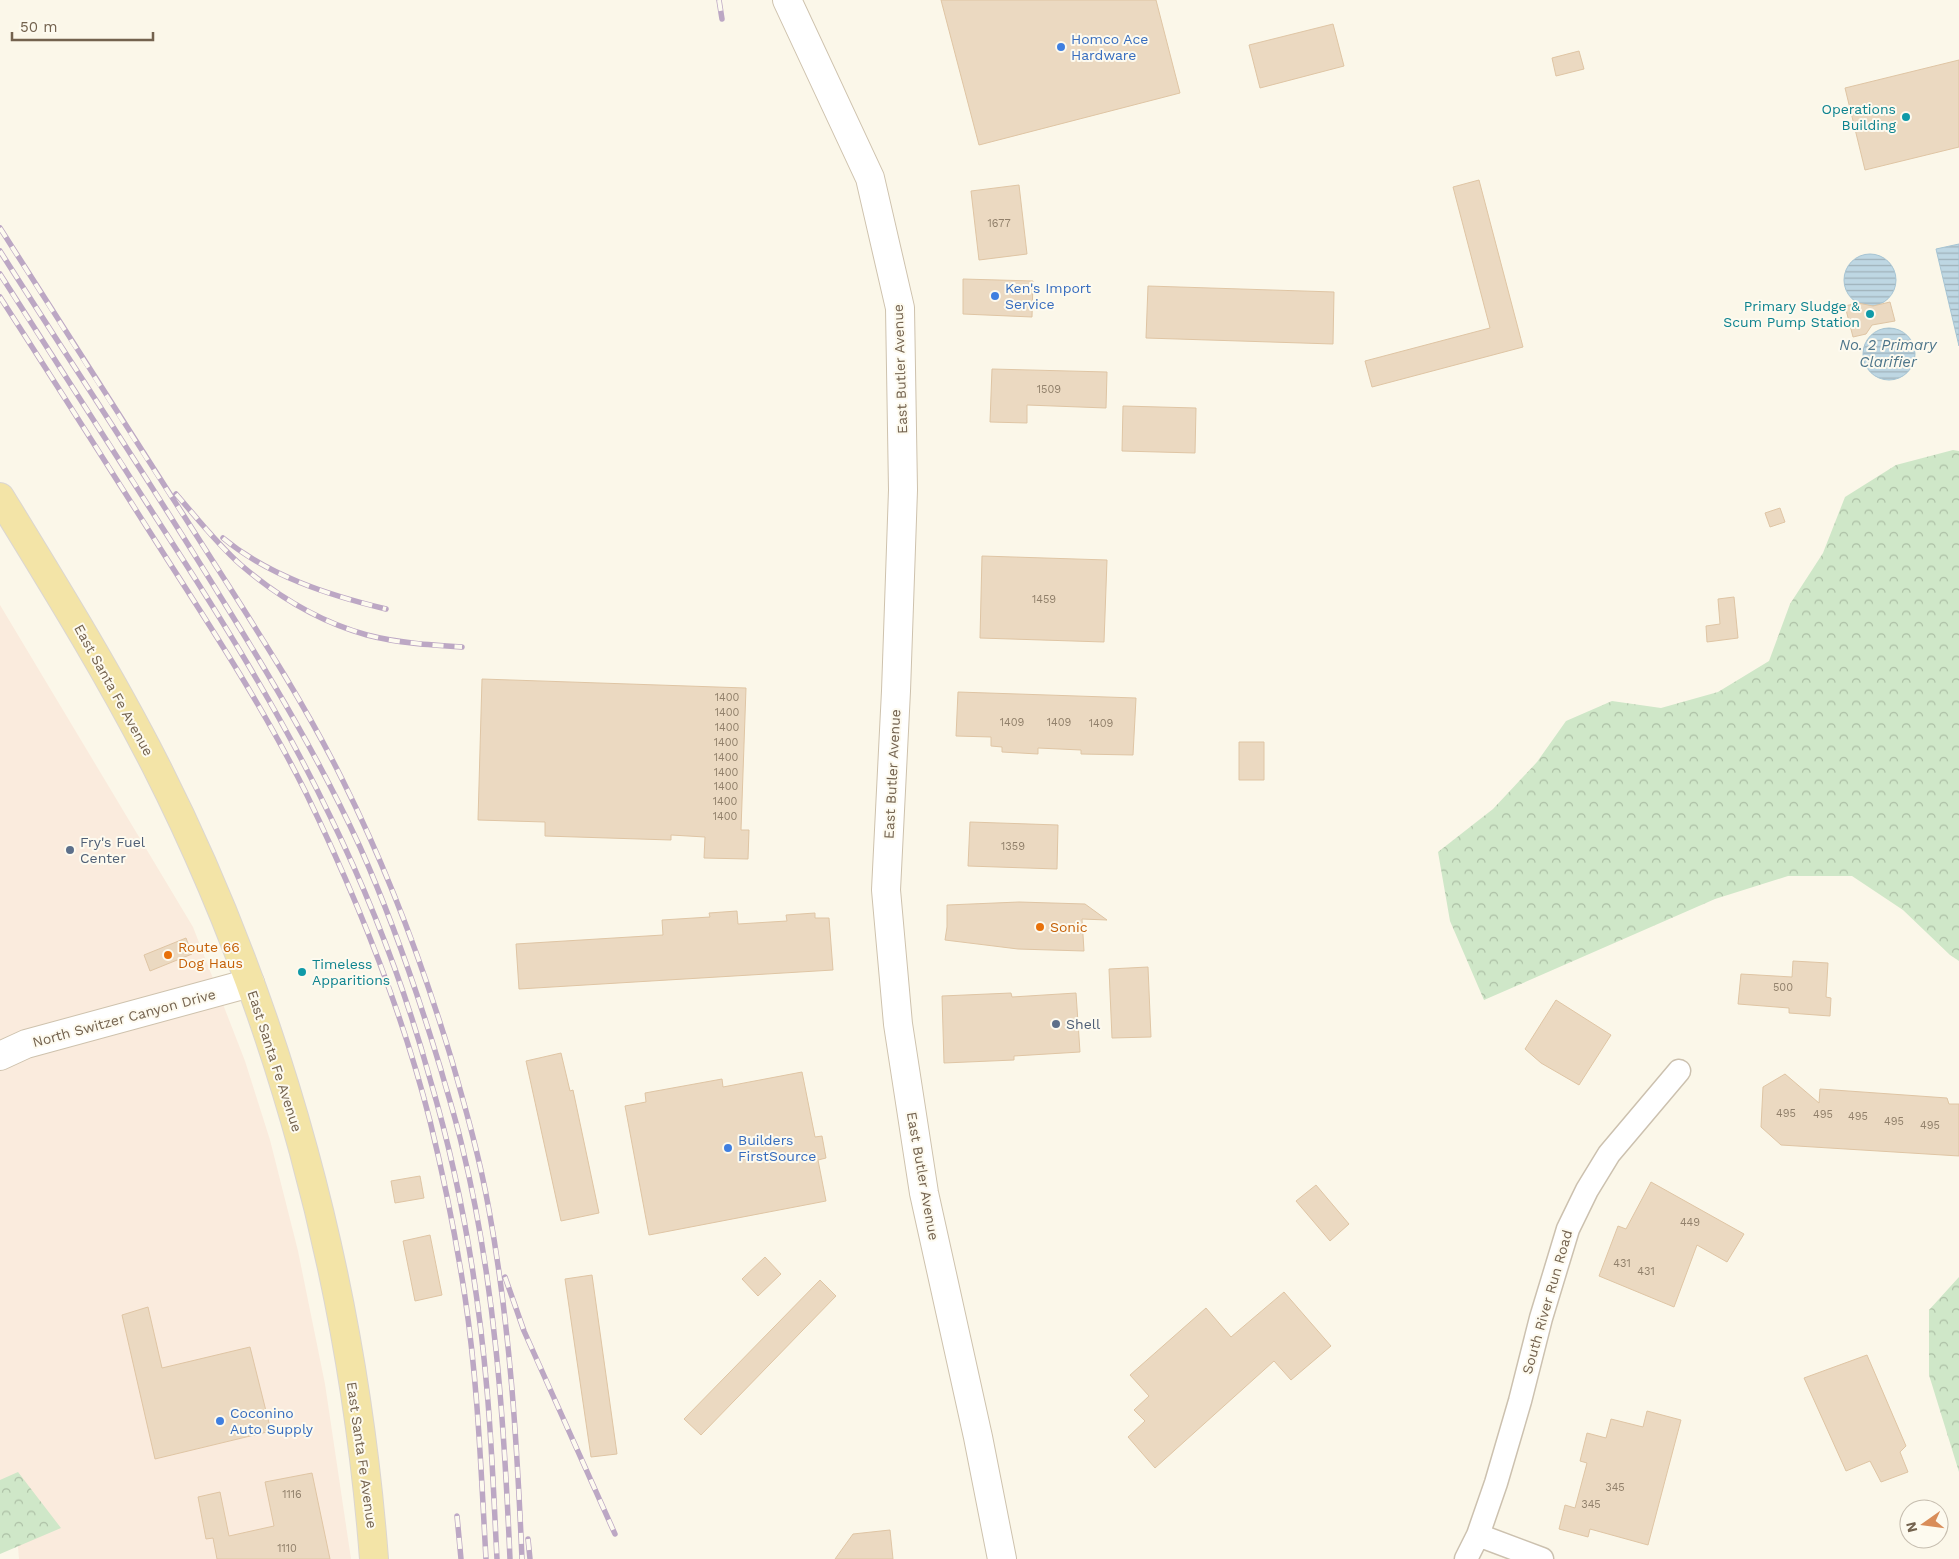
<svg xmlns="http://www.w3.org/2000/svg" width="1959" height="1559" font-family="'Work Sans',sans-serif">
<defs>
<pattern id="forest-crowns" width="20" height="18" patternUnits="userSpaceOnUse" patternTransform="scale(1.25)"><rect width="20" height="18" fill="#cfe7c8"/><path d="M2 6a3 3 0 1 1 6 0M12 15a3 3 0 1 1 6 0" fill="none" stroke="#acbfa5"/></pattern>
<pattern id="water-rules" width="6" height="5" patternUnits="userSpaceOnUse" patternTransform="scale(1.25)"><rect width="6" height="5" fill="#bed7e3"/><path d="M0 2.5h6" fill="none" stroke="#9fb2ba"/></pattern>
</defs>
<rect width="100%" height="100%" fill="#fbf7e9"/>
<!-- commercial -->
<path fill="#faebdd" d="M0 605 193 927 245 1061 270 1140 298 1251 325 1384 351 1559H19L14 1498 0 1505Z"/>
<!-- forest -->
<path fill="url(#forest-crowns)" d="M1953 450 1959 451V961L1950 955 1903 910 1852 876H1788L1715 899 1484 1000 1450 921 1438 852 1493 809 1537 762 1566 721 1612 701 1661 708 1718 692 1769 661 1790 604 1823 553 1845 497 1896 465Z
M1959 1277V1472L1929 1375V1310Z
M18 1472 61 1528 0 1554V1480Z"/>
<!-- water -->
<path fill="url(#water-rules)" stroke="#a6c4d3" d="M1959 244V346L1936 249Z
M1844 280a26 26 0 1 1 52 0a26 26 0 1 1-52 0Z
M1863 354a26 26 0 1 1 52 0a26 26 0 1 1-52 0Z"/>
<!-- building -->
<path fill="#ebd9c1" stroke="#dfc5a4" d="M941 0H1156L1180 93 979 145Z
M1333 24 1344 66 1260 88 1249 45Z
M1579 51 1584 69 1556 76 1552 58Z
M1959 60V147L1865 170 1845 88Z
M1479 180 1523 347 1372 387 1365 361 1490 328 1453 187Z
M1019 185 1027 254 979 260 971 191Z
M963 279 1033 281 1032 317 963 314Z
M1148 286 1334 292 1333 344 1146 338Z
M1890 302 1895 321 1872 325 1866 334 1853 337 1845 306 1858 303 1873 306Z
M992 369 1107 372 1106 408 1027 405V423L990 422Z
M1123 406 1196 408 1195 453 1122 451Z
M1780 508 1785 522 1770 527 1765 513Z
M982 556 1107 560 1104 642 980 638Z
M1734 597 1738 638 1707 642 1706 626 1720 624 1718 599Z
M482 679 746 688 741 830H749L748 859 704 858 705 837 671 835V840L545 836V822L478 820Z
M958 692 1136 698 1133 755 1081 754V750L1038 748V754L1002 752V747L991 746V737L956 736Z
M1239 742H1264V780H1239Z
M970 822 1058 825 1057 869 968 866Z
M1019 902 1085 904 1107 920 1082 919 1084 951 1018 949 945 940 947 927V905Z
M737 911 738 924 787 921 786 915 815 913V918H829L833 970 519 989 516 944 663 935 662 920 710 917 709 913Z
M186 938 192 954 150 971 144 955Z
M1793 961 1828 963 1826 997 1831 998 1830 1016 1789 1013V1008L1738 1004 1741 974 1792 977Z
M1148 967 1151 1037 1112 1038 1109 969Z
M1011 993 1012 997 1076 993 1080 1052 1014 1056V1060L944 1063 942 996Z
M1556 1000 1611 1035 1579 1085 1541 1063 1525 1049Z
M561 1053 570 1091 573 1090 599 1213 561 1221 526 1061Z
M802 1072 815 1137 822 1136 826 1158 818 1160 826 1201 649 1235 625 1106 646 1102 645 1093 722 1079 723 1087Z
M1785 1074 1819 1103 1820 1089 1947 1098 1949 1104H1959V1156L1781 1145 1761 1127 1763 1087Z
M420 1176 424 1198 395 1203 391 1181Z
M1651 1182 1744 1234 1727 1262 1697 1245 1674 1307 1599 1276 1618 1226 1626 1229Z
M1316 1185 1349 1224 1330 1241 1296 1201Z
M430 1235 442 1295 415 1301 403 1241Z
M765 1257 781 1274 758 1296 742 1279Z
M592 1275 617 1454 591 1457 565 1279Z
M820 1280 836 1296 701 1435 684 1419Z
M1284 1292 1331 1346 1291 1380 1274 1361 1155 1468 1128 1437 1145 1421 1134 1410 1149 1396 1130 1375 1206 1308 1231 1337Z
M148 1307 162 1368 250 1347 271 1431 155 1459 122 1315Z
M1867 1355 1906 1446 1900 1452 1908 1472 1881 1482 1870 1461 1846 1471 1804 1378Z
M1647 1411 1681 1420 1648 1545 1590 1529 1588 1537 1559 1529 1565 1505 1575 1508 1587 1463 1580 1461 1587 1433 1606 1438 1611 1419 1643 1427Z
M312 1473 330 1559H217L213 1538 206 1539 198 1497 220 1492 229 1536 274 1526 265 1482Z
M890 1530 893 1559H835L853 1534Z"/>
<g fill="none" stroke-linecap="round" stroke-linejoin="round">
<!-- street casing -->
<g stroke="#ccc1af" stroke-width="25">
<path id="street" d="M1478 1535 1542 1559
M1466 1559 1478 1535 1496 1483 1520 1401 1541 1318 1568 1229 1587 1190 1609 1154 1679 1071"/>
</g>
<!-- secondary casing -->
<g stroke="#cec2ad" stroke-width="30">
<path id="secondary" d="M787 0 870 178 900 308 903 490 896 691 886 890 898 1024 924 1193 978 1437 1002 1559
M0 1056 26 1044 250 983"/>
</g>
<!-- primary casing -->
<g stroke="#dbd6d1" stroke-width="30">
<path id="primary" d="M0 497C54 585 108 672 155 764 280 1010 353 1284 374 1559"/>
</g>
<!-- street -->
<use href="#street" stroke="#fff" stroke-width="22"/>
<!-- secondary -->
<use href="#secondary" stroke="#fff" stroke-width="28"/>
<!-- primary -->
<use href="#primary" stroke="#f3e4a7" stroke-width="28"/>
<!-- rail casing -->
<g stroke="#bca7c4" stroke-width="5.5">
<path id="rail" d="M719 0 722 19
M0 228C64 329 128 430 193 530 245 612 300 694 343 781 388 871 423 965 452 1061 466 1110 480 1159 489 1210 510 1325 517 1442 522 1559
M0 251C73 366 149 480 220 596 271 678 320 760 360 847 392 919 418 994 441 1070 448 1095 456 1120 462 1146 495 1281 504 1420 510 1559
M0 274C53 358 107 440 160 524 221 618 281 714 330 816 371 900 405 988 430 1079 460 1180 478 1285 487 1390 492 1446 494 1503 497 1559
M0 297C56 384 112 472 167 559 216 635 265 711 305 791 356 896 401 1007 430 1121 444 1178 456 1238 465 1297 478 1384 481 1472 486 1559
M176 494C197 518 217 544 241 565 277 596 320 622 367 635 398 643 430 645 462 647
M223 538C269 576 328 595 386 609
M505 1277 524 1331 615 1534
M457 1516 461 1559
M528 1539 530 1559"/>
</g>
<!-- rail -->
<use href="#rail" stroke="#fdfaef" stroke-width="4" stroke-dasharray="11" stroke-linecap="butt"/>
</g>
<!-- markers -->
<g fill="#3f7fe0" stroke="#fdfaef" stroke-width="2">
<circle cx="1061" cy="47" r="5"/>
<circle cx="995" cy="296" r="5"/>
<circle cx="728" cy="1148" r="5"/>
<circle cx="220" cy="1421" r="5"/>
</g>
<g fill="#0f9aa8" stroke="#fdfaef" stroke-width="2">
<circle cx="1906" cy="117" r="5"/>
<circle cx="1870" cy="314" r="5"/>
<circle cx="302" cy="972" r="5"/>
</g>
<g fill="#5c6f8a" stroke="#fdfaef" stroke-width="2">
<circle cx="70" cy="850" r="5"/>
<circle cx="1056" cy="1024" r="5"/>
</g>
<g fill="#e8710a" stroke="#fdfaef" stroke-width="2">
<circle cx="1040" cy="927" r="5"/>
<circle cx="168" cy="955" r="5"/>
</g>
<g text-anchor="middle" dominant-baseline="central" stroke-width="4" stroke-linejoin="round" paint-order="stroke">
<!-- number labels -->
<g font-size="11" fill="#91806b">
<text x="999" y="223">1677</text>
<text x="1049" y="389">1509</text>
<text x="1044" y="599">1459</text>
<text x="727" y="697">1400</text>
<text x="727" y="712">1400</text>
<text x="1012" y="722">1409</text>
<text x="1059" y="722">1409</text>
<text x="1101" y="723">1409</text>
<text x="727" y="727">1400</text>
<text x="726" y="742">1400</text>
<text x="726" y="757">1400</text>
<text x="726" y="772">1400</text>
<text x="726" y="786">1400</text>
<text x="725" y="801">1400</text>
<text x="725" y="816">1400</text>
<text x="1013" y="846">1359</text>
<text x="1783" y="987">500</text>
<text x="1786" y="1113">495</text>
<text x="1823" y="1114">495</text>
<text x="1858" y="1116">495</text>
<text x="1894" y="1121">495</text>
<text x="1930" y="1125">495</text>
<text x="1690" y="1222">449</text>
<text x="1622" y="1263">431</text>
<text x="1646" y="1271">431</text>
<text x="1615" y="1487">345</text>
<text x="292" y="1494">1116</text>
<text x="1591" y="1504">345</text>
<text x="287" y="1548">1110</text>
</g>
<!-- shop labels -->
<g font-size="14" fill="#366cbe" stroke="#fdfaef" text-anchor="start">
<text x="1071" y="39">Homco Ace<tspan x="1071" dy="16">Hardware</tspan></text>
<text x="1005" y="288">Ken's Import<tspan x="1005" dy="16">Service</tspan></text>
<text x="738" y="1140">Builders<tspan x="738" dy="16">FirstSource</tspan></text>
<text x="230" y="1413">Coconino<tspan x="230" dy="16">Auto Supply</tspan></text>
</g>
<!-- culture labels -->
<g font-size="14" fill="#0d838f" stroke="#fdfaef" text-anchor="end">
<text x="1896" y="109">Operations<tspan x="1896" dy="16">Building</tspan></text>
<text x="1860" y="306">Primary Sludge &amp;<tspan x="1860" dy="16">Scum Pump Station</tspan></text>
<text x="312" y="964" text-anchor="start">Timeless<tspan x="312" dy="16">Apparitions</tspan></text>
</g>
<!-- street labels -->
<g font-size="14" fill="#73624e" stroke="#fdfaef">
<text transform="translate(900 369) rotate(-92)">East Butler Avenue</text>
<text transform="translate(114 690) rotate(61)">East Santa Fe Avenue</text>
<text transform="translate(892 774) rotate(-87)">East Butler Avenue</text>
<text transform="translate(124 1018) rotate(-15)">North Switzer Canyon Drive</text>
<text transform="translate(275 1061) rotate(72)">East Santa Fe Avenue</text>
<text transform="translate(923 1176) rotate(80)">East Butler Avenue</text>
<text transform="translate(1547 1302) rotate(-74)">South River Run Road</text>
<text transform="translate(362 1455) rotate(82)">East Santa Fe Avenue</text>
</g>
<!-- service labels -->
<g font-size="14" fill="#4e5e75" stroke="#fdfaef" text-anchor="start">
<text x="80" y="842">Fry's Fuel<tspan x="80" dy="16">Center</tspan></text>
<text x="1066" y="1024">Shell</text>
</g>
<!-- food labels -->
<g font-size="14" fill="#c56008" stroke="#fdfaef" text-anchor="start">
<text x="1050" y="927">Sonic</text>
<text x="178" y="947">Route 66<tspan x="178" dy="16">Dog Haus</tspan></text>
</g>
<!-- water labels -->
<g font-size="15" font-style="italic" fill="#4d758a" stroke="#fdfaef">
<text x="1888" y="345">No. 2 Primary<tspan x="1888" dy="17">Clarifier</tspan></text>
</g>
</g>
<!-- north arrow -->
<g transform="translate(1924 1524) rotate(256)"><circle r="24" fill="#fdfaef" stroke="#c6bdaf"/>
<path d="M0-4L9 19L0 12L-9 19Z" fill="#d98d59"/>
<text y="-8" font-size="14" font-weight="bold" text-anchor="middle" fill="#73624e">N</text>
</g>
<!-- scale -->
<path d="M12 32v8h141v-8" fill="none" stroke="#73624e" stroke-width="2.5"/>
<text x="20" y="32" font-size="15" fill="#73624e" stroke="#fdfaef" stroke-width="4" paint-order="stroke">50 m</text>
</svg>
